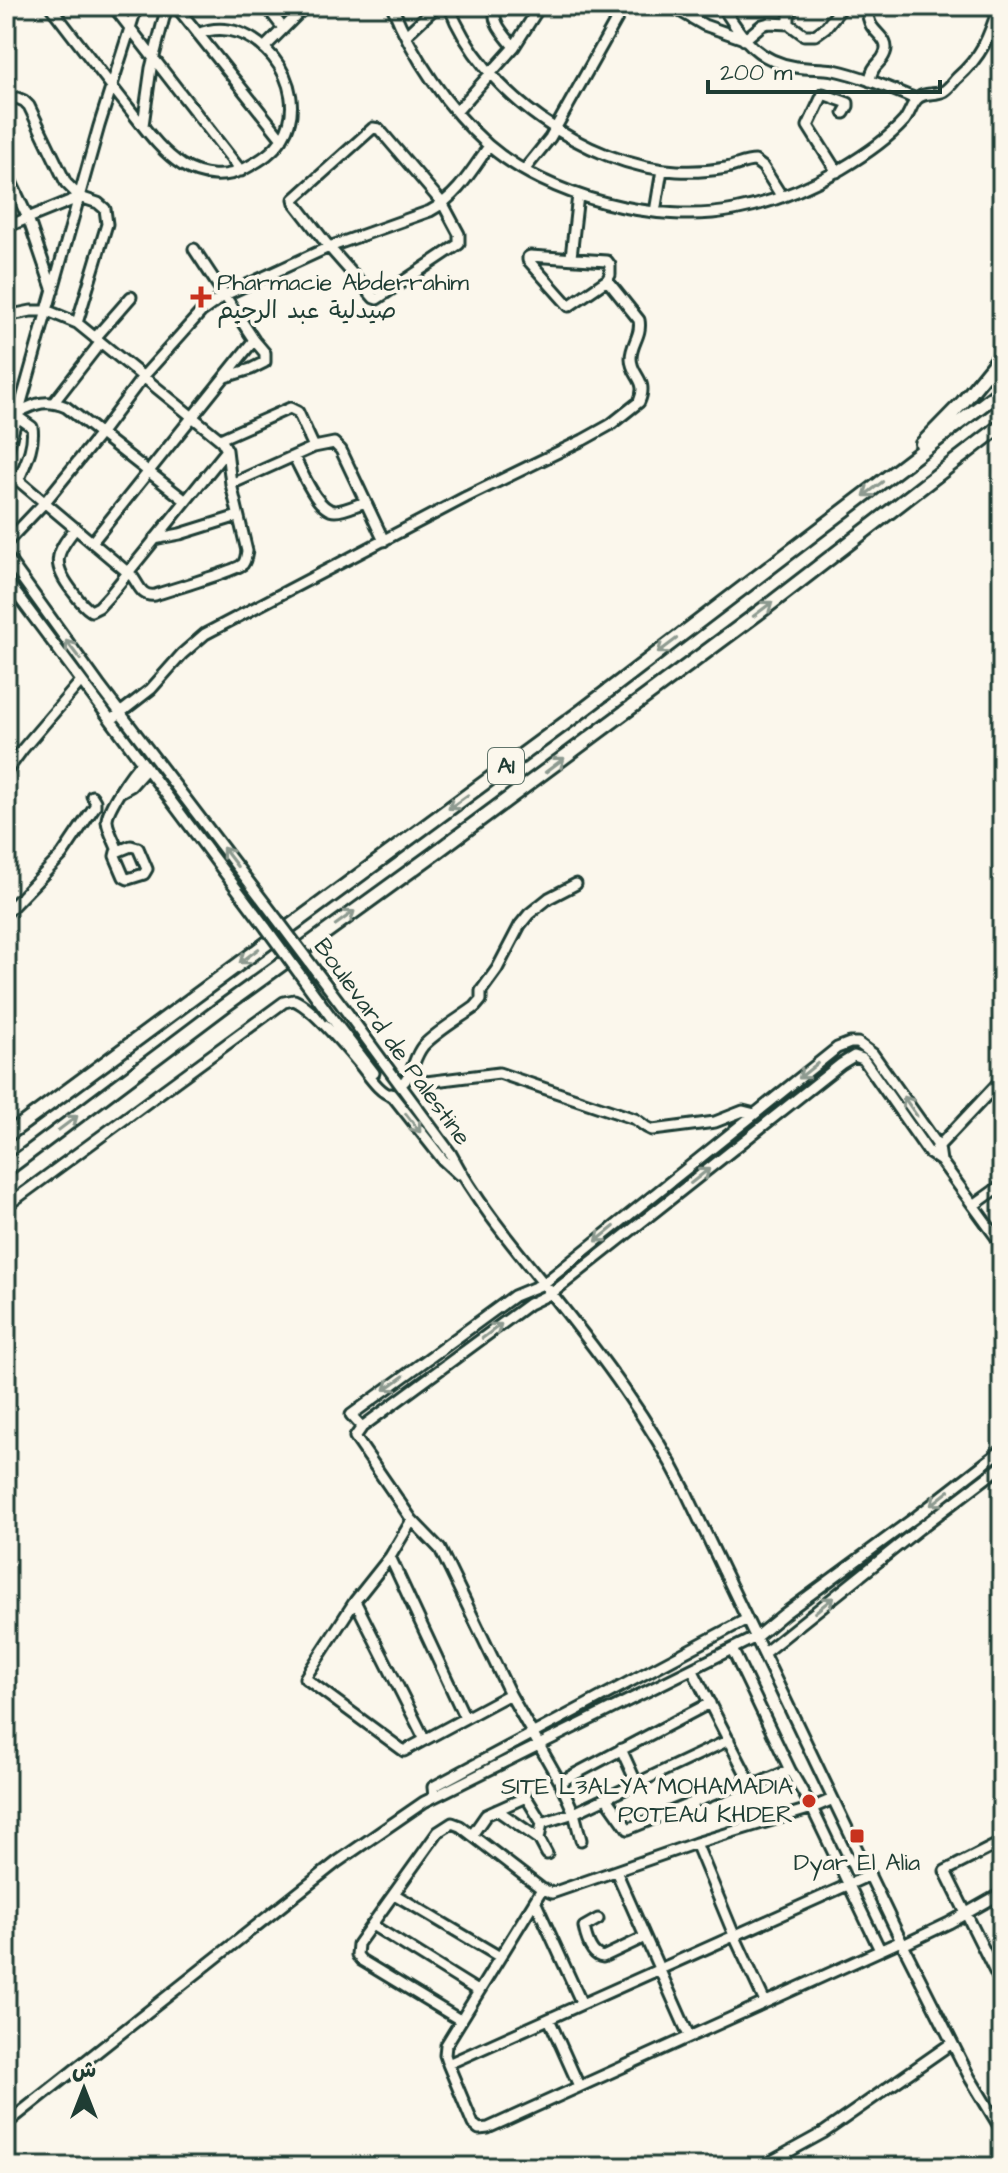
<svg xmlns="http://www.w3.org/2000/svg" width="1008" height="2173" font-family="'Architects Daughter','Playpen Sans Arabic',sans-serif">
<rect width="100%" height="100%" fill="#fbf7ec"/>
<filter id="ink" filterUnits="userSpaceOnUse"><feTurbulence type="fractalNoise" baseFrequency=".0125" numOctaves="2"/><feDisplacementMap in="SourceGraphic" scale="16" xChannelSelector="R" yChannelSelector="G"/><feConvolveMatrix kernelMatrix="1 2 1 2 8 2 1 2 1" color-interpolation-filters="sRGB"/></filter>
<g filter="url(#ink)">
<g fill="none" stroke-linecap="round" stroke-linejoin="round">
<!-- minor casing -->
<g stroke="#1f3d34" stroke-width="15">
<path id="minor" d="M50 6C76 40 102 74 128 107 144 127 160 151 182 165 202 177 226 179 246 168 261 160 274 152 283 137 314 86 254 10 198 34
M113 6 241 171
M176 6 282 139
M266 6 283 28
M392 6C412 56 448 109 488 145 548 197 657 225 734 210 772 203 808 188 841 169 863 156 887 140 904 121 909 115 911 106 916 100 923 91 935 96 944 91 949 88 953 82 957 78 982 56 989 37 999 6
M449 6C481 92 586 166 677 171 693 172 709 171 726 168 736 166 745 161 755 161L763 167 782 197
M496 6C490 22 505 35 514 47
M671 6 704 25 741 38
M722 6C743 38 755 60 796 67 808 69 821 68 834 70 862 76 889 88 916 99
M866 6C867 12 868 19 871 25 876 34 890 41 885 53 881 65 872 63 870 81
M789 24V17L793 6
M406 35 437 6
M744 40 762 25 769 23 789 24 804 35H815L826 27 843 6
M264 48 306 6
M6 101 17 98 24 101 29 106 66 183 80 197
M457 111 514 47 540 6
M143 125 151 68 167 6
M373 128 379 129 443 204 459 234V244L377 299 374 298 329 247 295 203 294 199Z
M525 169 550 138 624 6
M6 171 28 218 53 291
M837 172 808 126 823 94 848 103V106L844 113
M655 212 662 170
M6 227 80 197 98 203 105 209 107 224 77 323
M530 256 607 261 610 265V275L607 280 569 306 528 260V257Z
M571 257 578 195
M6 316 31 311H48L77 323 222 441 227 450 231 484 247 551C246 556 246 560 243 564 236 571 169 590 155 595 141 597 139 585 132 576L6 470
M95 338 131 297
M225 377 251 369 265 362V353L254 340
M54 402 100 343
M19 412C36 403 47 399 66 407L186 501
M18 417 32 427C35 446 25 464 18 481
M220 439 290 408 298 412 314 447
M6 456 99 126 137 6
M294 457C302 471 317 511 335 511 345 511 356 505 365 502
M231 484 314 447 334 443 341 450 384 541
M76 528C54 554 52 565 73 592 78 599 83 606 91 611L99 607 110 595 227 450
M154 539 180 534 238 516
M93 541 254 340 194 249
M6 543 45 502 100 434 142 378 201 312 225 295 329 247 430 211C457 197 472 170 489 146
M6 556 99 685 277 919
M6 580 266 928
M111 720 151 689 182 654 205 634 466 497 583 440 610 425 639 402C649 379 631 377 631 358 631 344 642 335 639 320L607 280
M6 772 22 750 81 681
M122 791 131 786 147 768
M131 846 138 848 147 869 144 874 128 879 124 877 115 856 116 852Z
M118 851C115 842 108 831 107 821 106 809 133 771 142 762
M6 913 62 855 95 806V801L92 796
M343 1007 451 1154C478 1205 516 1249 552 1294 603 1358 649 1419 686 1492L903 1945 970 2078 1002 2131
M331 1017 374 1073
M411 1074 426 1082 499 1073 635 1119 646 1127 652 1130 661 1129 715 1122 743 1111 755 1114
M401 1085C414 1073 413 1058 423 1046 436 1032 460 1018 475 1007L481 1000V991L497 969 520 925 529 914 549 898 576 884
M391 1094 443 1160 458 1174
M936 1149 1002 1079
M974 1205 1002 1185
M6 1206 284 1002 294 1000C313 1008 347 1049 361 1066 370 1077 379 1092 392 1096
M362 1427 529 1304 552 1293 841 1064 854 1056 863 1059 868 1066 929 1153 941 1161 1002 1245
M412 1520 390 1557 355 1601 305 1678 404 1751 510 1694
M390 1557 465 1718
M355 1601 425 1740
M764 1653 919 1529 1002 1466
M692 1669 749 1780
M621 1749 637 1784
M790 1770 812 1808 880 1950
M560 1782 710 1703
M434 1797 433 1787 747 1619
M606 1798 628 1829 749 1780 757 1784 790 1770 732 1649
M497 1810 539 1839
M542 1823 574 1813 729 1740
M472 1835 486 1815 526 1797 542 1823 539 1839 547 1854
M581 1840 574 1813 560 1782 510 1694 440 1549 412 1520 355 1437 362 1427 351 1415 514 1296 543 1284 837 1048 850 1043H858L873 1054 939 1147 941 1161
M1002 1842 945 1871 1002 1986
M696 1843 734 1935 765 2002
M616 1871 689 2036
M542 1889 446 2045 445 2055 448 2064 473 2124 479 2129 488 2128 901 1941
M394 1894 500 1957
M535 1901 582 2004
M598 1919 584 1927C586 1937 591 1956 603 1957L645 1937
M372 1925 478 1991
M903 1945 949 1923 1002 1893
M549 2019 579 2086
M460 2020 361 1960 357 1955 358 1944 438 1832 452 1823 460 1826 542 1889 552 1893 696 1843 812 1808 833 1799
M448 2064 870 1875
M6 2124 337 1862 424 1802 756 1637 784 1614 917 1516 1002 1450
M761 2167 823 2133 952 2043"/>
</g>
<!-- highway casing -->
<g stroke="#1f3d34" stroke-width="18">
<path id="highway" d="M922 444 963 402 1002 354
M6 1136 583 710 1002 390
M6 1170 224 1006 431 856 769 605 1002 425"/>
</g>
<!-- minor -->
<use href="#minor" stroke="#fbf7ec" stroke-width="9"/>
<!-- highway -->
<use href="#highway" stroke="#fbf7ec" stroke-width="12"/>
<!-- minor-bridge casing -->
<g stroke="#1f3d34" stroke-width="15" stroke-linecap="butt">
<path id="minor-bridge" d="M277 919 343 1007
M266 928 331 1017"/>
</g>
<!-- minor-bridge -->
<use href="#minor-bridge" stroke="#fbf7ec" stroke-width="9"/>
</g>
<!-- one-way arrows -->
<defs><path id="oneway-shaft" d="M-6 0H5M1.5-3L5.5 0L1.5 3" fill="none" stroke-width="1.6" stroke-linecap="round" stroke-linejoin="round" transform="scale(2)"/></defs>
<g stroke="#8d9a90">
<use href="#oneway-shaft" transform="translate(873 489) rotate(143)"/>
<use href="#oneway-shaft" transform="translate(763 609) rotate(-37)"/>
<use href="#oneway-shaft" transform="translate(667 646) rotate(143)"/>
<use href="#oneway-shaft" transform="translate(73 650) rotate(-127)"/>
<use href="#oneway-shaft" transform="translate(555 765) rotate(-37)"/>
<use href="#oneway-shaft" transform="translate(458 802) rotate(144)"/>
<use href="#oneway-shaft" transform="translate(230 857) rotate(-127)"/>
<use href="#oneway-shaft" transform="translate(345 918) rotate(-36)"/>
<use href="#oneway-shaft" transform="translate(249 956) rotate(143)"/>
<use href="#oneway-shaft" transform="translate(808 1071) rotate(141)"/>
<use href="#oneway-shaft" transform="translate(910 1106) rotate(-125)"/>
<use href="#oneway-shaft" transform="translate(68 1123) rotate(-37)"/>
<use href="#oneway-shaft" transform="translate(413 1123) rotate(52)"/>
<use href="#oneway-shaft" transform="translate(700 1176) rotate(-38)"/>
<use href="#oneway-shaft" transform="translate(605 1234) rotate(141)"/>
<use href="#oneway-shaft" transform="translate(492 1331) rotate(-37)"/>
<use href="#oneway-shaft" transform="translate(394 1383) rotate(144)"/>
<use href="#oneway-shaft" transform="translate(940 1498) rotate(142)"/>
<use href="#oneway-shaft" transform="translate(824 1605) rotate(-39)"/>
</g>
</g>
<!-- markers -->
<g fill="#c8321e" stroke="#fbf7ec" stroke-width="3">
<path d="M197 285h8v8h8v8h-8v8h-8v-8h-8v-8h8z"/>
<circle cx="809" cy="1801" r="8"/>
<rect x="849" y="1828" width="16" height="16" rx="4"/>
</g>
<g text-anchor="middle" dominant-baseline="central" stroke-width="8" stroke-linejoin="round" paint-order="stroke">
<!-- shield labels -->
<rect fill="#fbf7ec" stroke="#61756b" stroke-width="2" x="488" y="748" width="36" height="36" rx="6"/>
<g font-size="22" font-weight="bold" fill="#1f3d34">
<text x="506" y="766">A1</text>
</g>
<!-- poi labels -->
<g font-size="24" fill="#1f3d34" stroke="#fbf7ec" text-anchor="start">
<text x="217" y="283">Pharmacie Abderrahim<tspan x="217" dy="28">صيدلية عبد الرحيم</tspan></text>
<text x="793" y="1787" text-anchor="end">SITE L3ALYA MOHAMADIA<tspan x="793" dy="28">POTEAU KHDER</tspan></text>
<text x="857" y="1863" text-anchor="middle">Dyar El Alia</text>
</g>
<!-- street labels -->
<g font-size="24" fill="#1f3d34" stroke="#fbf7ec">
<text transform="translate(392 1042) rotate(54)">Boulevard de Palestine</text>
</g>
</g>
<!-- margin -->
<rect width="1008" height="2173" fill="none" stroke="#fbf7ec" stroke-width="32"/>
<rect x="16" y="16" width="976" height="2141" fill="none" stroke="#1f3d34" stroke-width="3" filter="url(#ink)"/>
<!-- north arrow -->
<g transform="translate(84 2089)" stroke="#fbf7ec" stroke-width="6" paint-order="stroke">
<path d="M0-6L14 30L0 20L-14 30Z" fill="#1f3d34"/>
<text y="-12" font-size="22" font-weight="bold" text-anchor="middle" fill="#1f3d34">ش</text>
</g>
<!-- scale -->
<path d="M708 80v12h232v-12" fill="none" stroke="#1f3d34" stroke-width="4"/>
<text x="720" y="80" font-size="24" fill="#1f3d34" stroke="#fbf7ec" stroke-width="6" paint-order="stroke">200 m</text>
</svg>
